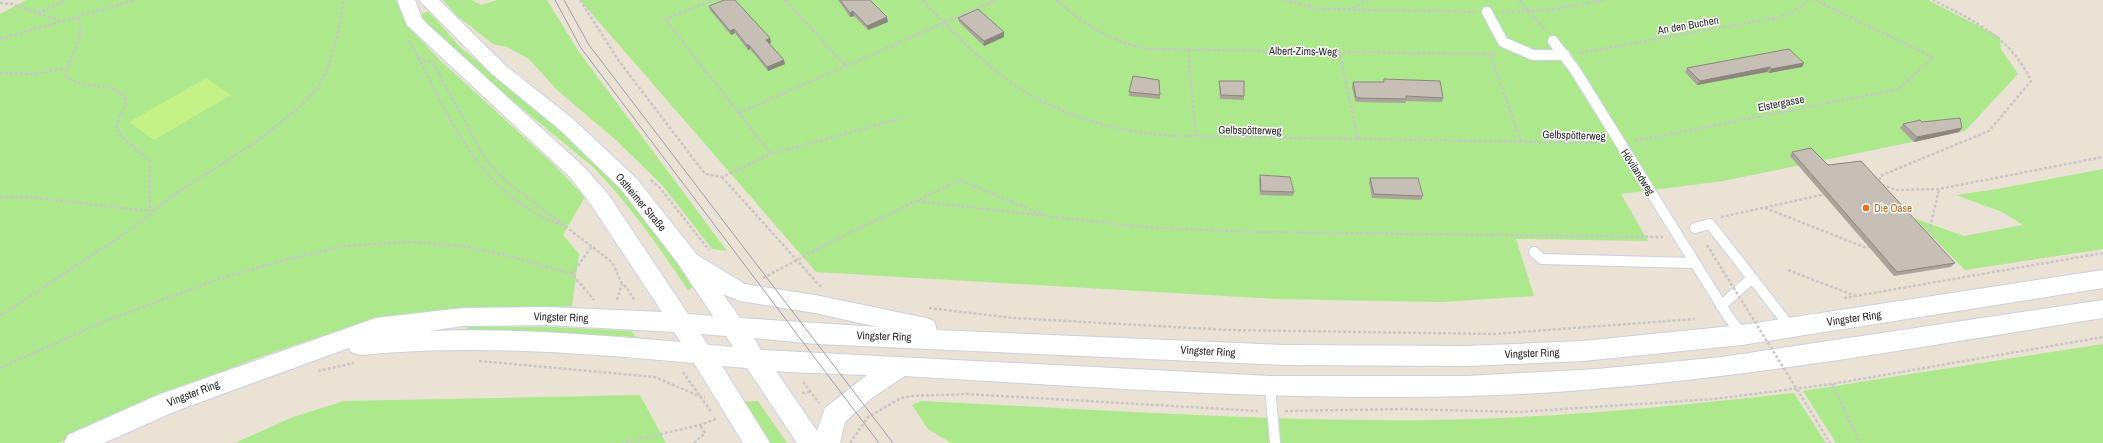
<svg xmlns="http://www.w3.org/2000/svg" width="2103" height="443" font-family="'Archivo Narrow',sans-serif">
<rect width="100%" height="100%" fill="#ebe2d6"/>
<!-- green -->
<path fill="#ade88c" d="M26 0H397L413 32 441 61 550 161 585 197 563 235 579 254 572 306 446 311 373 322 313 339 254 359 195 382 58 443H0V14Z
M443 0H471L481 5 497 0H547L579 52 727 251 712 249 663 186 617 141 557 90 529 59 507 47 493 44 456 15Z
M580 0H1928L2000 37 2001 49 2018 74 1965 131 1723 181 1621 194 1648 241 1516 239 1534 296 1442 302 1275 299 816 272Z
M425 12H429L461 48 541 112 623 186 693 287 688 290C659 247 629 204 593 167L457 55 434 33 421 15Z
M2103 169V249L1965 270 1914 218 1964 236 2023 225 2002 212 1956 195 1997 189Z
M468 327H553L631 331 636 337 533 332H464Z
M2103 344V443H1836L1803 391Z
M1794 393 1826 443H951L928 429 912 405 921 401C1092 409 1263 422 1435 420 1555 418 1675 406 1794 393Z
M640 395 666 443H235L293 417 344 401Z
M758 401 787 443H771L743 402Z"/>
<!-- pitch -->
<path fill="#c5f186" d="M206 78 231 95 154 140 129 122Z"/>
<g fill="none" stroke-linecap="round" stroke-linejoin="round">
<!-- lane casing -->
<g stroke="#cbd0e2" stroke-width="12">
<path id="lane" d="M1487 12 1503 42 1533 55H1565
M1553 41 1575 70 1728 316 1742 335
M1695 228 1710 224 1791 328
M1534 252 1542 259 1694 263
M1721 306 1752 278
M1270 386 1275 443"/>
</g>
<!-- secondary casing -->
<g stroke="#cbd0e2" stroke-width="2">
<path id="secondary" d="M397 0H415L422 19 437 33 585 168 608 194 688 314 713 316 677 262 621 189 559 129 492 74 419 0H439L506 66 573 119 637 179 697 255 745 284 815 295 926 318 934 321 937 330 1284 345 1467 346 1583 341 1742 325 2103 270V288L1742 345 1583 361 1467 366 1284 365 817 344 754 338 761 350 1270 376H1467L1597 369 1722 357 2103 300V318C1892 351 1681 391 1467 396 1279 401 1092 387 905 376L873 397 845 422 840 443H797L747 368 722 366 770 443H743L694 363C583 353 471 344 360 355L351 352 349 348 176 411 104 443H64L68 435 158 395 376 318 463 308 547 307 662 312 592 206 571 178 407 25ZM723 294 740 301 815 313 878 327 740 318ZM547 325 674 332 681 342C598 335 513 328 429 331L463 326ZM701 334 726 336 733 347 708 345ZM776 371 787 372 867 375 825 408 817 431Z"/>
</g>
<!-- path -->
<path stroke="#c7c7c7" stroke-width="2.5" stroke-dasharray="3 2" stroke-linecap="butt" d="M580 0 619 61 705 174 722 177 771 154
M714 0 665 19 771 154 903 118
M785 0 845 65
M922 0C949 27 975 56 1006 79 1055 115 1120 134 1180 136L1604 143
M1056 0C1086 25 1109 41 1148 49L1496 54
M1284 0 1319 9 1475 12
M1519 0 1546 31
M0 3 12 4 60 21
M1348 10 1368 0
M1502 12 1547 10 1606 0
M38 13 66 0
M78 17C86 41 69 53 66 76 86 91 110 81 125 97 128 109 116 117 116 129L126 141 150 161V211
M0 39 135 0
M409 40C448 113 477 194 561 225
M1188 50 1196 136
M1339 52 1358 139
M1580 53 1780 17 1793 12 1809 0
M1490 54 1521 141
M418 58 433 63 486 160 507 182 612 262 622 284 627 288 635 301
M0 73 34 74 66 68
M739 113 996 0
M1635 141 1899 89 1933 57 1815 0
M722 177 821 287
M651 180 660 188 709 250
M1880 185V176L1989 131 2031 81C2011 37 1974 21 1933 0
M1882 185 1896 190 1939 189 2103 157
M0 197H27L149 211
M917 201 1141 227 1255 232 1663 237
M1765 208 1864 247H1870
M1721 217 1826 194
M1928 237 1939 189
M1788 270 1856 296
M572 274 592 246
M763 278 841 237 960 180 1043 215
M1844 298 2103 253
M617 300 622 284
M929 308 1013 318 1229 330 1493 334 1695 319
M0 316 133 228 172 196 256 142 295 111 317 89 327 70 338 34 344 0
M479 361 655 377 701 397H705
M0 368 105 321 216 280 281 261 344 246 412 242 464 246 513 257 572 274 594 300
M318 371 354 363
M683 372 712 413
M803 382 819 403
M1832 384 1860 443
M802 393 811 392
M1285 411 1403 409 1519 412 1714 399 1832 384 2103 337
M1816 420 1830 443
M621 443 700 425 716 419
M694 443 705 433 700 425
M850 443 868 417 901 398 911 396 967 394 1258 411"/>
<!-- lane -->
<use href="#lane" stroke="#fff" stroke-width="10"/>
<!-- secondary -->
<use href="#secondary" fill="#fff" fill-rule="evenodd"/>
<!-- tram -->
<path stroke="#999db3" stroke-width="1" d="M555 0 581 48 879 443
M564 0 589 45 893 443"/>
<!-- path-bridge -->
<path stroke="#c7c7c7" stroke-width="2.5" stroke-dasharray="3 2" stroke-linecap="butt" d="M1707 245 1816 420"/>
</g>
<!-- wall -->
<path fill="#aaa49d" d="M838 0H870L888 22 868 30 854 16 850 17Z
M709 6 770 38 771 43H769L785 64 768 71 750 49 748 50 735 33 731 35 710 10Z
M958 18 1004 37 984 46 959 22Z
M1804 63 1802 67 1769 73 1767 72 1697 85 1685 72 1687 68Z
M1384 79 1443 98 1442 102 1406 101 1405 103 1358 102 1355 101 1352 87 1353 82H1383Z
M1219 81 1244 96V100L1220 99 1219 85Z
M1129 92 1160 95V99L1129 96Z
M1922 122 1962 128 1959 132 1914 142 1900 128 1903 124Z
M1792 152 1828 165 1955 263 1951 267 1894 276 1790 156Z
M1260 175 1294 192 1293 196 1260 195 1259 179Z
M1370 178 1423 196 1421 200 1372 198 1369 182Z"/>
<!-- shaded-wall -->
<path fill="#8b867f" d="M853 11 854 16 850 17V13Z
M887 17 888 22 868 30 867 26Z
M734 29 735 33 731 35 730 31Z
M1004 32V37L984 46V41Z
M770 38 771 43 767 44 766 40Z
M747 45H749L750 49 748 50Z
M784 60 785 64 768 71 767 67Z
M1804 63 1802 67 1769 73 1771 69Z
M1770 67 1767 72 1697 85 1700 81Z
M1962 128 1959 132 1914 142 1917 137Z"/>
<!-- building -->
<path fill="#c6bfb6" stroke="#8b867f" d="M724 0H735L770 38 766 40 784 60 767 67 749 45H747L734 29 730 31 709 6Z
M840 0H870L887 17 867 26 853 11 850 13Z
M978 9 1004 32 984 41 958 18Z
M1789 49 1804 63 1771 69 1770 67 1700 81 1687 68Z
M1133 76 1159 80 1160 95 1129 92Z
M1384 79 1440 81 1443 98 1406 96V99L1360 98 1356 97 1353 82H1384Z
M1219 81H1244V96L1221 95Z
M1960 118 1962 128 1917 137 1903 124 1920 120 1922 122Z
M1811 148 1828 165 1861 161 1955 263 1897 272 1792 152Z
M1260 175 1290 177 1294 192 1261 191Z
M1370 178H1418L1423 196 1374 194Z"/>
<!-- markers -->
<circle fill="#e8710a" stroke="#fff" stroke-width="1.5" cx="1866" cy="208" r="4"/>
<g text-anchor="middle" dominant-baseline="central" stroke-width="3" stroke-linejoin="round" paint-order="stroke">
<!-- street labels -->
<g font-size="11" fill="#262626" stroke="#fff">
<text transform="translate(1688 25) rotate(-10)">An den Buchen</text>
<text transform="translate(1303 51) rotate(1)">Albert-Zims-Weg</text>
<text transform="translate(1781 103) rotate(-11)">Elstergasse</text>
<text transform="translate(1250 130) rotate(1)">Gelbspötterweg</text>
<text transform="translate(1574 135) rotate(2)">Gelbspötterweg</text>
<text transform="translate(1638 172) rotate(57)">Hövilandweg</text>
<text transform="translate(641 202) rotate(50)">Ostheimer Straße</text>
<text transform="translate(561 317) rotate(2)">Vingster Ring</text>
<text transform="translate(1854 318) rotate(-8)">Vingster Ring</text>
<text transform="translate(884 336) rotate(2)">Vingster Ring</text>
<text transform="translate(1208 351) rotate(3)">Vingster Ring</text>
<text transform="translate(1532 353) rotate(-2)">Vingster Ring</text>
<text transform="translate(193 393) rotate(-21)">Vingster Ring</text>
</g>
<!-- food labels -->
<g font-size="11" fill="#c56008" stroke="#fff" text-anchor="start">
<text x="1874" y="208">Die Oase</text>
</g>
</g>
</svg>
